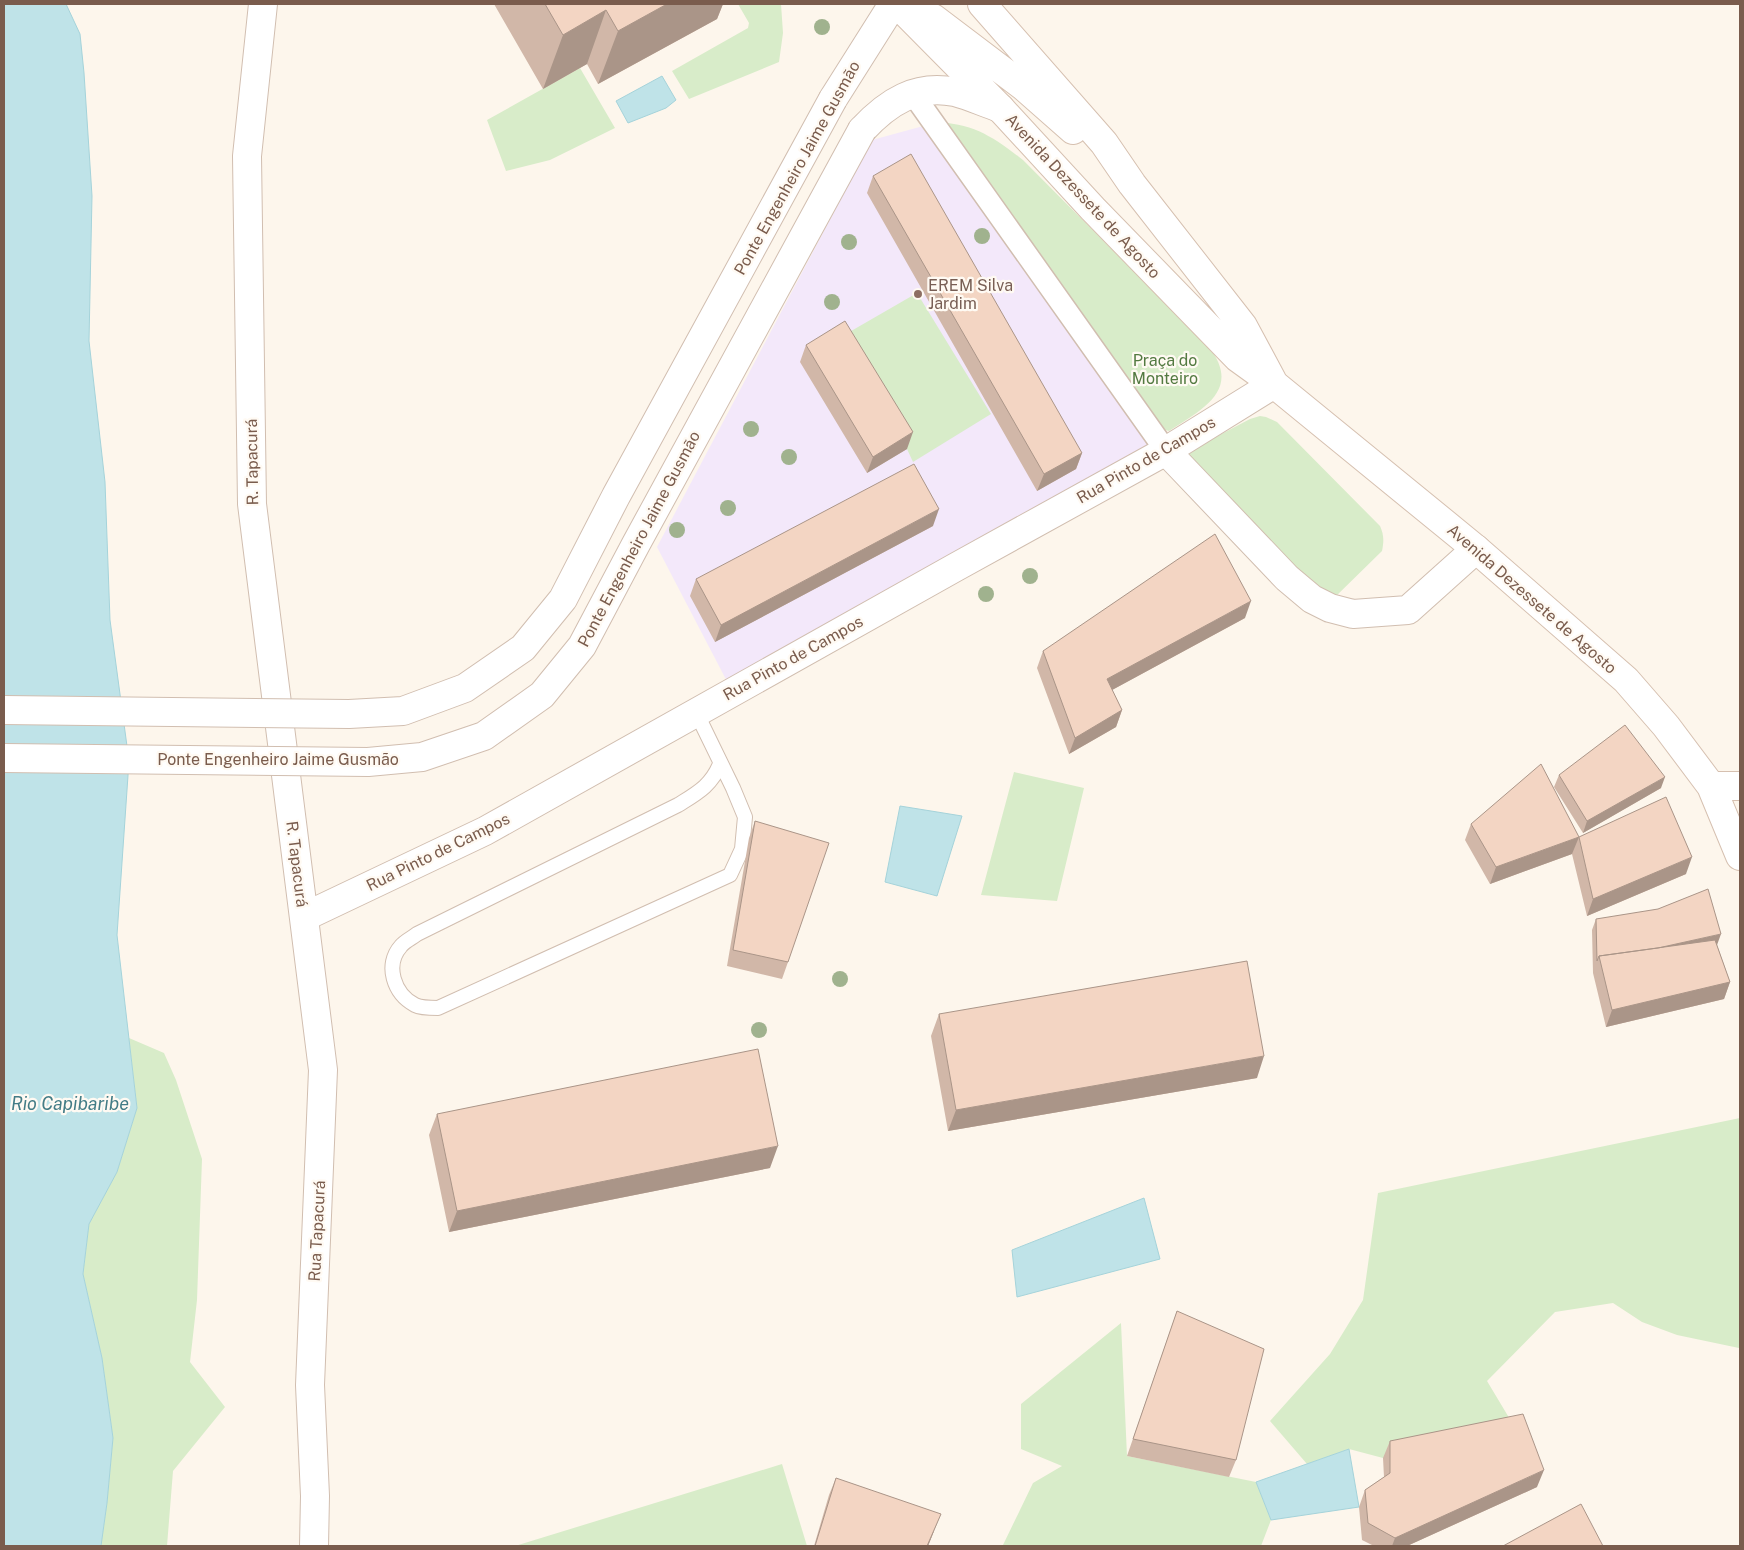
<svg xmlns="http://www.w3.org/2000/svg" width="1744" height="1550" font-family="'Public Sans',sans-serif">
<rect width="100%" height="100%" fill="#fdf6ec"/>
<!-- education -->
<path fill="#f3e8fa" d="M927 125 1154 447 732 691 657 547 872 140Z"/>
<!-- green -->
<path fill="#d8ecc9" d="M738 4H781L783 33 779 62 689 99 672 71 748 28 749 23Z
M580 68 615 128 550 160 506 171 487 120Z
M933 122C973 123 992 136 1023 160L1209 347C1242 390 1203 409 1169 431L1148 425Z
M917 293 991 414 913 462 907 449 839 338Z
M1260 416 1266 417 1277 422 1380 526C1384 535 1384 541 1382 551L1331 601 1316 592 1187 455 1193 449 1250 419Z
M1014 772 1084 788 1057 901 981 895Z
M129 1038 164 1053 176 1080 202 1159 197 1300 190 1362 225 1407 173 1471 167 1546H101L107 1503 113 1438 102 1358 83 1274 89 1224 117 1172 137 1108Z
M1740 1118V1346L1739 1348 1677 1335 1642 1322 1613 1303 1555 1312 1487 1381 1517 1431 1383 1458 1349 1449 1307 1464 1270 1421 1330 1354 1363 1300 1378 1193Z
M1121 1323 1127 1456 1256 1482 1271 1520 1261 1546H1000L1003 1545 1033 1483 1062 1466 1021 1449V1404Z
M782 1464 807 1546H515Z"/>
<!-- water -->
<path fill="#bfe3e8" stroke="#a5d3da" d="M4 4H66L80 34 84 73 92 196 89 341 105 482 110 620 129 761 117 935 137 1108 117 1172 89 1224 83 1274 102 1358 113 1438 107 1503 101 1546H4Z
M662 76 676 100 666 108 628 123 616 101Z
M900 806 962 816 937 896 885 882Z
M1144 1198 1160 1259 1017 1297 1012 1250Z
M1349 1449 1359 1507 1271 1520 1256 1482Z"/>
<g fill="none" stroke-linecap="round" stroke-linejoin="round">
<!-- service casing -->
<g stroke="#d1beb0" stroke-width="16">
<path id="service" d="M696 712 733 788 745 817 742 849 730 875 438 1008C431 1008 421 1008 415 1005 394 994 384 965 401 946 405 941 412 938 417 934L678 805C697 793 711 786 720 764"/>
</g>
<!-- pedestrian casing -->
<g stroke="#d1beb0" stroke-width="24">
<path id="pedestrian" d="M913 94 1166 451"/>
</g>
<!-- minor casing -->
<g stroke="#d1beb0" stroke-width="30">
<path id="minor" d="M263 4 247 156 252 504 323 1070 310 1385 315 1496 314 1546
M1166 451 1287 578 1312 599 1330 608 1353 614 1408 610 1476 549
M304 917 485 831 956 567 1166 451 1274 384"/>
</g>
<!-- tertiary casing -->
<g stroke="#d1beb0" stroke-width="30">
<path id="tertiary" d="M833 99 893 4
M862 130C888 102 916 84 955 92 970 96 985 103 1000 108"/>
</g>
<!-- secondary casing -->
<g stroke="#d6c0b0" stroke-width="30">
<path id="secondary" d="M897 4 1000 108 1093 209 1238 358 1274 384 1476 549 1626 680 1666 726 1711 786 1740 856
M982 4 1104 143 1132 184 1243 326 1272 380
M920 11 933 18 1023 86 1073 130
M1711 786H1740"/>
</g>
<!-- service -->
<use href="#service" stroke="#fff" stroke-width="14"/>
<!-- pedestrian -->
<use href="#pedestrian" stroke="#fff" stroke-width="21"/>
<!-- minor -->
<use href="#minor" stroke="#fff" stroke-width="28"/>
<!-- tertiary -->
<use href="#tertiary" stroke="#fff" stroke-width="28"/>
<!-- secondary -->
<use href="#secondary" stroke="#fff" stroke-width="28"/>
<!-- tertiary-bridge casing -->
<g stroke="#d1beb0" stroke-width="30" stroke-linecap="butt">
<path id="tertiary-bridge" d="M4 710 349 714 403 711 465 688 523 648 563 599 616 496 833 99
M4 758 368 762 422 757 484 736 542 695 582 646 636 544 862 130"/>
</g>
<!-- tertiary-bridge -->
<use href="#tertiary-bridge" stroke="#fff" stroke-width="28"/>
</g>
<!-- trees -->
<g fill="#a0b28e">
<circle cx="822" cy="27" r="8"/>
<circle cx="982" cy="236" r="8"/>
<circle cx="849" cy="242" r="8"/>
<circle cx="832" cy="302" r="8"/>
<circle cx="751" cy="429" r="8"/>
<circle cx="789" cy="457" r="8"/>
<circle cx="728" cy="508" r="8"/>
<circle cx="677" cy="530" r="8"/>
<circle cx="1030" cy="576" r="8"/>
<circle cx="986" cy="594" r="8"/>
<circle cx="840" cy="979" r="8"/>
<circle cx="759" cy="1030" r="8"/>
</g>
<!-- wall -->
<path fill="#d1b7a8" d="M494 4H723L717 19 598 84 587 64 543 89Z
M873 176 1082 453 1076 469 1037 491 867 193Z
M806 345 907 449 867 473 800 362Z
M933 526 715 642 690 596 696 579Z
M1245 618 1112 690 1122 710 1116 727 1069 754 1037 668 1043 651Z
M1559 775 1661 788 1583 833 1554 787Z
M755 821 788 962 782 979 727 966 749 838Z
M1471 824 1579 837 1572 854 1490 884 1465 840Z
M1579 837 1686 874 1587 916 1572 854Z
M1596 919 1717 945 1730 982 1724 999 1606 1027 1593 973 1592 930Z
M939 1014 1257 1078 948 1131 931 1036Z
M437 1114 770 1168 449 1232 429 1135Z
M1177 1311 1236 1460 1229 1477 1127 1456Z
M1390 1441 1537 1487 1407 1546H1374L1362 1540 1359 1507 1365 1490 1384 1477 1383 1458Z
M836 1478 934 1531 928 1546H814L829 1495Z"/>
<!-- shaded-wall -->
<path fill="#aa9588" d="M667 4H723L717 19 598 84 618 31Z
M606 10 587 64 543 89 563 35Z
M913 432 907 449 867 473 873 457Z
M1082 453 1076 469 1037 491 1044 474Z
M939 509 933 526 715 642 721 625Z
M1251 601 1245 618 1101 696 1107 679Z
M1122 710 1116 727 1069 754 1075 738Z
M1665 777 1661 788 1583 833 1587 821Z
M1579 837 1572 854 1490 884 1496 867Z
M1692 857 1686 874 1587 916 1593 899Z
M1721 934 1717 945 1600 961Z
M1730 982 1724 999 1606 1027 1612 1010Z
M1264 1056 1257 1078 948 1131 956 1110Z
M778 1146 770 1168 449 1232 457 1211Z
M1544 1470 1537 1487 1407 1546H1392L1395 1538Z
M941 1514 934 1531 928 1546H927Z"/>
<!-- building -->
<path fill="#f3d5c3" stroke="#aa9588" d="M545 4H667L618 31 606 10 563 35Z
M911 154 1082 453 1044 474 873 176Z
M845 321 913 432 873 457 806 345Z
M914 464 939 509 721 625 696 579Z
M1215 534 1251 601 1107 679 1122 710 1075 738 1043 651Z
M1625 725 1665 777 1587 821 1559 775Z
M1541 764 1579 837 1496 867 1471 824Z
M1666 797 1692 857 1593 899 1579 837Z
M755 821 829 843 788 962 733 950Z
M1708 889 1721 934 1658 948 1599 956 1597 961 1596 919 1658 909Z
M1715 940 1730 982 1612 1010 1599 956Z
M1247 961 1264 1056 956 1110 939 1014Z
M758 1049 778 1146 457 1211 437 1114Z
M1177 1311 1264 1349 1236 1460 1133 1439Z
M1523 1414 1544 1470 1395 1538 1368 1523 1365 1490 1390 1473V1441Z
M836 1478 941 1514 927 1546H815Z
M1581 1504 1603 1546H1503Z"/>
<!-- markers -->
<circle fill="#8d6e63" stroke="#fffaf3" stroke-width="2" cx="918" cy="294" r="5"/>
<g text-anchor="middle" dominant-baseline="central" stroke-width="4.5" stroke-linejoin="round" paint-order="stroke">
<!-- street labels -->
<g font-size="16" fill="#7a5c4d" stroke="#fffaf3">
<text transform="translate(797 168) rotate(-61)">Ponte Engenheiro Jaime Gusmão</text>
<text transform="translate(1083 196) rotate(47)">Avenida Dezessete de Agosto</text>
<text transform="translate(1146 460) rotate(-30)">Rua Pinto de Campos</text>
<text transform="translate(252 462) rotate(-91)">R. Tapacurá</text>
<text transform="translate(639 539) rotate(-62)">Ponte Engenheiro Jaime Gusmão</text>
<text transform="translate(1532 599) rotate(41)">Avenida Dezessete de Agosto</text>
<text transform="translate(793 658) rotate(-29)">Rua Pinto de Campos</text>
<text x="278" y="759">Ponte Engenheiro Jaime Gusmão</text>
<text transform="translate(438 852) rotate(-26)">Rua Pinto de Campos</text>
<text transform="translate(297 864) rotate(83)">R. Tapacurá</text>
<text transform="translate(317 1231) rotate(-87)">Rua Tapacurá</text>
</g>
<!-- education labels -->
<g font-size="16" fill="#785e54" stroke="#fffaf3" text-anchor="start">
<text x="928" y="285">EREM Silva<tspan x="928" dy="18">Jardim</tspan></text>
</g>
<!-- park labels -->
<g font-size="16" fill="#537a41" stroke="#fffaf3">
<text x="1165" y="360">Praça do<tspan x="1165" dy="18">Monteiro</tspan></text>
</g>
<!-- water labels -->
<g font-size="18" font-style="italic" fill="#437c86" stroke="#fffaf3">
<text x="70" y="1103">Rio Capibaribe</text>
</g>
</g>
<!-- border -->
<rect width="1744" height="1550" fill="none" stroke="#7a5c4d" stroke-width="10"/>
</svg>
